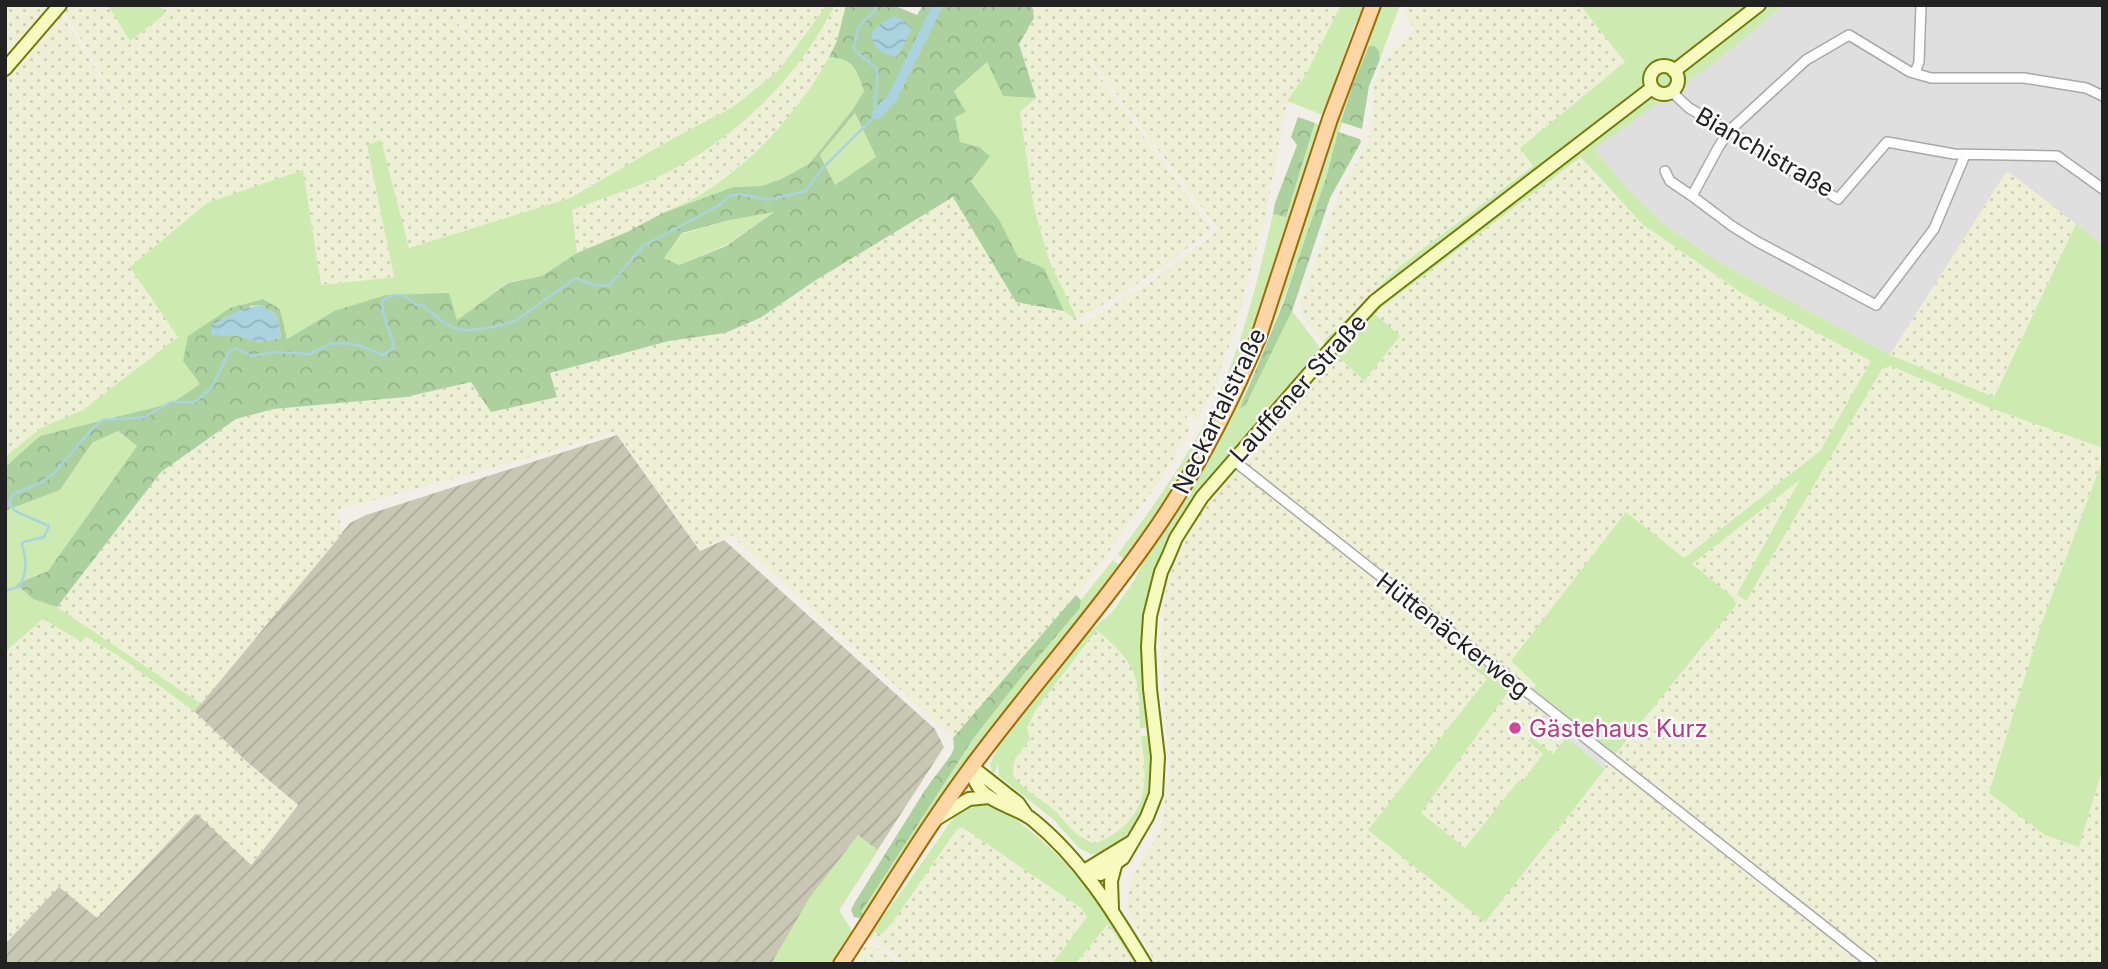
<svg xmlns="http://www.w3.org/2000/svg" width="2108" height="969" font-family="Inter,sans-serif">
<defs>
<pattern id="construction-furrows" width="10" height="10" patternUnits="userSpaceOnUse" patternTransform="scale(1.75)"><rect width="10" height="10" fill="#c7c7b4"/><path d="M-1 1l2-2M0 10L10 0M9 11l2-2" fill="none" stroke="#abab9a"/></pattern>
<pattern id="farmland-dots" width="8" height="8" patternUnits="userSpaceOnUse" patternTransform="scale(1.75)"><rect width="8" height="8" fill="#eef0d5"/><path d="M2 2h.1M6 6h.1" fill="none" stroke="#ccceb7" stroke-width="1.8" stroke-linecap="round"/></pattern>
<pattern id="forest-crowns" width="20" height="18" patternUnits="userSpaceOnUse" patternTransform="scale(1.75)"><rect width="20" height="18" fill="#add19e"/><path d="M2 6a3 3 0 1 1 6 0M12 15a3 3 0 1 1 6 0" fill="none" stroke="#95b388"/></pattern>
<pattern id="water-waves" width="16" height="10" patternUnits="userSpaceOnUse" patternTransform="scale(1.75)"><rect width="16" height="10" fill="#aad3df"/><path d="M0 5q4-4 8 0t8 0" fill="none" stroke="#92b5bf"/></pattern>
</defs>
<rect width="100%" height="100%" fill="#f2efe9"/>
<!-- residential -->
<path fill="#e0dfdf" d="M1784 5H2103V245L2007 171 1890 355 1722 264 1664 224 1627 188 1593 148 1716 62Z"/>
<!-- construction -->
<path fill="url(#construction-furrows)" d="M617 435 700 551 724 540 935 729 944 747 839 910 841 934 821 964H5V944L59 886 97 917 196 813 252 864 298 805 244 760 194 711 350 523 366 515Z"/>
<!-- farmland -->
<path fill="url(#farmland-dots)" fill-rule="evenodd" d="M5 5H54L5 63Z
M67 5H108L131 40 165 14 160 5H446L509 102 448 5H827L779 70 733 107 556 204 408 248 381 141 367 146 394 277 321 285 178 337 83 410 41 428 5 457V77L61 14 141 141 64 10Z
M835 5H846L837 42 823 68 796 110 753 153 711 188 627 232 577 253 572 210 662 175 716 144 787 79 825 25Z
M1032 5H1341L1306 74 1287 101 1265 218 1234 333 1217 378 1219 380 1196 422 1185 410 1190 430 1162 478 1082 589 953 738 731 535 700 549 616 431 522 460 338 510 342 534 201 704 57 607 161 472 236 419 273 409 406 397 471 382 557 397 550 373 669 341 725 333 760 318 816 280 953 196 1016 302 1064 311 1076 319 1049 260 1034 208 1020 112 1036 98 1019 44 1034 18ZM1090 59 1219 230 1151 282 1082 324 1078 320 1156 272 1212 229 1088 61Z
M1406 5H1580L1625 62 1520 148 1533 165 1399 267 1323 342 1302 315V298L1342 186 1366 147 1372 128 1373 88 1383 62 1391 51 1415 29 1407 19 1404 9Z
M1581 157 1609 190 1642 224 1743 294 1871 361 1820 451 1684 557 1692 564 1802 479 1737 594 1746 601 1882 369 1891 366 1988 407 2103 448V459L2041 625 2078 847 2103 767V964H1156L1126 906 1133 874 1160 832 1170 768 1160 643 1167 582 1195 518 1218 488 1335 354 1364 381 1400 336 1373 313Z
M2007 171 2076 224 1993 397 1890 355Z
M43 619 82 642 85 635 119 656 194 711 245 760 298 805 251 865 196 813 97 918 59 887 5 944V652Z
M1097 630 1121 650 1136 673 1145 764 1143 789 1137 813 1114 836 1095 844 1077 837 1051 808 1019 784 1012 773 1015 759 1030 739 1026 728 1036 709Z
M962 827 1081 908 1087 917 1052 964H906L871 938 957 829Z
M1108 924 1135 964H1075Z
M868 942 899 964H854Z"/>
<!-- grass -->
<path fill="#cdebb0" d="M108 5H160L165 14 130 41Z
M827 5H835C798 78 735 140 662 175 633 189 602 198 572 210L577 253 542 276 507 283 456 321 334 311 287 339 280 309 263 299 230 308 183 361 201 384 172 403 40 436 5 467V457L41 428 83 410 178 337 130 267 207 203 303 170 321 285 394 277 367 145 381 140 409 248 570 198 674 138 733 107 779 70Z
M1341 5H1364L1353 29 1323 115 1287 101 1306 74Z
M1381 5H1400L1380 59 1379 51 1375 46H1369C1351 90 1339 133 1326 178 1303 254 1273 327 1242 399L1292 311 1319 346 1320 351 1205 485 1171 535 1153 583 1150 727 1140 728C1139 677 1138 664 1097 630L1036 709 1027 728 1030 739 1015 759 1012 773C1021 788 1035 795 1049 806 1069 822 1068 833 1095 844 1147 821 1149 788 1141 736H1151C1157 790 1149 834 1093 855L1079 848 1054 820 999 776 998 764 993 776 990 764 1001 741 1078 642 1113 611 1136 578 1142 563 1185 498 1225 426 1263 343 1280 297 1341 104Z
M1580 5H1784L1716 62 1594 149 1627 188 1664 224 1722 264 1890 355 1994 397 2076 224 2103 245V448L1988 407 1891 366 1882 369 1746 601 1737 594 1800 480 1692 564 1734 598 1736 605 1614 756 1530 693 1536 685 1511 661 1626 512 1684 558 1820 451 1871 361 1743 294 1642 224 1581 157 1374 313 1400 336 1364 381 1323 342 1399 267 1533 166 1520 148 1625 62Z
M829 57C854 59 856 69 864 91L853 109 809 164 781 179 761 186 733 187 663 213C679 205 696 198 711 188 758 156 802 107 829 57Z
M987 61 1003 96 1036 98 1020 112 1034 208 1049 260 1078 321 1064 311 1044 268 1018 257 1000 221 971 180 979 147 960 142 892 75 955 116 966 112 954 91Z
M855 113 876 157 835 185 820 155Z
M1315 123 1322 126C1296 207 1273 290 1239 368 1209 437 1169 499 1126 561L1118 554C1156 503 1193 451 1220 392 1245 336 1259 274 1273 214L1286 217Z
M775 211 726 245 679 265 663 258 682 234 730 220Z
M118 431 137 446 48 571 16 584 33 599 57 607 201 704 194 711 119 656 86 636 82 642 43 619 5 652V511L60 490 92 443Z
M2103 459V767L2079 847 2045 835 1989 793 2041 625Z
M1113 560 1121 566C1064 637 1005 706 952 780 921 823 893 870 865 915L860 912 973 739 1020 679 1080 608 1081 600Z
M1470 651 1513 685 1421 813 1465 848 1519 780 1522 782 1543 754 1528 741 1531 737 1553 754 1567 737 1605 769 1485 922 1368 830 1487 679 1463 659Z
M986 802C1002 808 1013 818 1027 828 1075 866 1106 913 1140 964H1135L1108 924 1075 964H1052L1087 917 1081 908 962 827 957 829 892 923 881 935 875 932 871 938 868 935 902 891 953 818 961 811 972 806 971 803Z
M858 835 878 850 839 910 852 931 833 964H771L810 897Z"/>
<!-- forest -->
<path fill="url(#forest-crowns)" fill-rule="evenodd" d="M846 5H893L917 15 923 5H1032L1034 18 1019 44 1036 98 1003 96 987 62 954 91 966 112 955 117 960 142 979 147 990 156 971 181 1000 221 1018 257 1044 268 1064 311 1016 302 953 197 816 280 760 318 725 333 669 341 550 373 557 397 491 412 471 382 406 397 273 409 236 419 161 472 57 607 33 599 16 584 48 571 137 446 118 431 92 443 60 490 5 511V467L40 436 172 403 200 384 183 361 188 336 230 308 263 299 280 309 287 339 334 311 386 295 449 293 457 320 508 283 542 276 577 253 627 232 663 213 733 187 761 186 781 179 809 164 853 109 864 91C856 69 854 59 829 57L837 41ZM855 113 876 157 835 185 820 155ZM774 212 726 246 679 265 664 258 682 233 730 220ZM261 305 277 315 281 338 259 342 238 336 250 306Z
M1369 46H1375L1379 51 1380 59 1369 86 1362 129 1341 122 1352 87Z
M1298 117 1315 123 1286 217 1273 214 1275 203 1297 145 1291 137Z
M1338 132 1360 139 1361 142 1330 198 1292 311 1245 406 1240 408 1283 304 1326 178Z
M1076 595 1081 600 1080 608 1020 679 973 739 861 912 865 915 859 918 854 917 851 910 855 902 925 790 951 755 954 748 953 738Z"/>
<!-- parking -->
<path fill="#e2e2e2" d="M1547 711 1605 759V769L1549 723 1535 740 1528 734Z"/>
<!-- water -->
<path fill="url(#water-waves)" d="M894 16 903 20 912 28 900 53 895 57C881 52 871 48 872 32L880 24Z
M261 305 277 315 281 338 259 342 238 336 212 335 211 325 239 310Z"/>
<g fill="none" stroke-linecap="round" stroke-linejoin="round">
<!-- stream -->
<path stroke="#aad3df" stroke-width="2.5" d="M5 591 20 586C27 571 27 561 22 545L23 542 44 537 49 526 15 511 9 503 13 494 43 482 55 472 92 429 103 420 145 417 171 402H195L212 387 229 352 235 348 251 356 276 352 309 354 330 344 345 343 361 346 383 355 394 348C391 331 382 319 382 301 396 291 405 294 416 305H422C432 313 442 323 454 328 466 333 502 326 515 321L576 278 594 285 609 286 643 246 718 206 729 196 740 194 768 200 806 191 821 170 877 114C871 96 880 87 877 69L854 50C855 29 861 22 877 9V5"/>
<!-- canal -->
<path stroke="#aad3df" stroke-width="10" d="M877 114 892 98 938 5"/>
<!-- street casing -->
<g stroke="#a9a9a9" stroke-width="12">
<path id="street" d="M1915 73 1919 62 1921 5
M1672 92 1689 108 1729 131 1838 199 1887 142 1954 154 2057 156 2103 189
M1965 155 1934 229 1876 305 1756 241 1732 226 1692 196 1718 148 1729 131 1806 60 1849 35 1910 72 1931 78H2024L2086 88 2103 96
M1665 171 1670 181 1692 196
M1233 460 1872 964"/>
</g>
<!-- secondary casing -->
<g stroke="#707d05" stroke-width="16">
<path id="secondary" d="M1650 80a14 14 0 1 1 28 0a14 14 0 1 1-28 0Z
M5 69 60 5
M1674 71 1759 5
M972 767C974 803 1010 802 1033 820 1081 859 1113 911 1145 964
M972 767 1018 803 1027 816
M936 819 969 799 989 797
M1084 871 1101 874 1123 858 1147 817 1156 794 1158 757 1150 689 1148 647 1150 616 1161 572 1168 557 1176 538 1202 497 1328 352 1375 301 1652 88
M1084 871 1133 841
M1112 909 1111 881 1115 866"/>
</g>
<!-- primary casing -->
<g stroke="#a06b00" stroke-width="18">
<path id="primary" d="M841 964C886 896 927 826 976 761 1032 686 1094 617 1148 540 1193 477 1229 408 1259 336L1330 119 1373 5"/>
</g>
<!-- street -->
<use href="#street" stroke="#fff" stroke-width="9"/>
<!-- secondary -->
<use href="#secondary" stroke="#f7fabf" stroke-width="12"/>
<!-- primary -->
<use href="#primary" stroke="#fcd6a4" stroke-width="14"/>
</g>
<!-- markers -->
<circle fill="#d1479c" stroke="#fff" stroke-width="2.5" cx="1515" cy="728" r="7"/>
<g text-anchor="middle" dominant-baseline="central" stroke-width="5" stroke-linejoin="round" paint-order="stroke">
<!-- street labels -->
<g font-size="24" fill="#222" stroke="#fff">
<text transform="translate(1765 152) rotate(30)">Bianchistraße</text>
<text transform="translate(1298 388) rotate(-48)">Lauffener Straße</text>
<text transform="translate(1219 411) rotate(-64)">Neckartalstraße</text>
<text transform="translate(1453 635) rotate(38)">Hüttenäckerweg</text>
</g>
<!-- hotel labels -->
<g font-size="24" fill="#b23c85" stroke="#fff" text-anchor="start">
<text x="1529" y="728">Gästehaus Kurz</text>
</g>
</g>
<!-- border -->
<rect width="2108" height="969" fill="none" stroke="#222222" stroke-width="14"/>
</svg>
